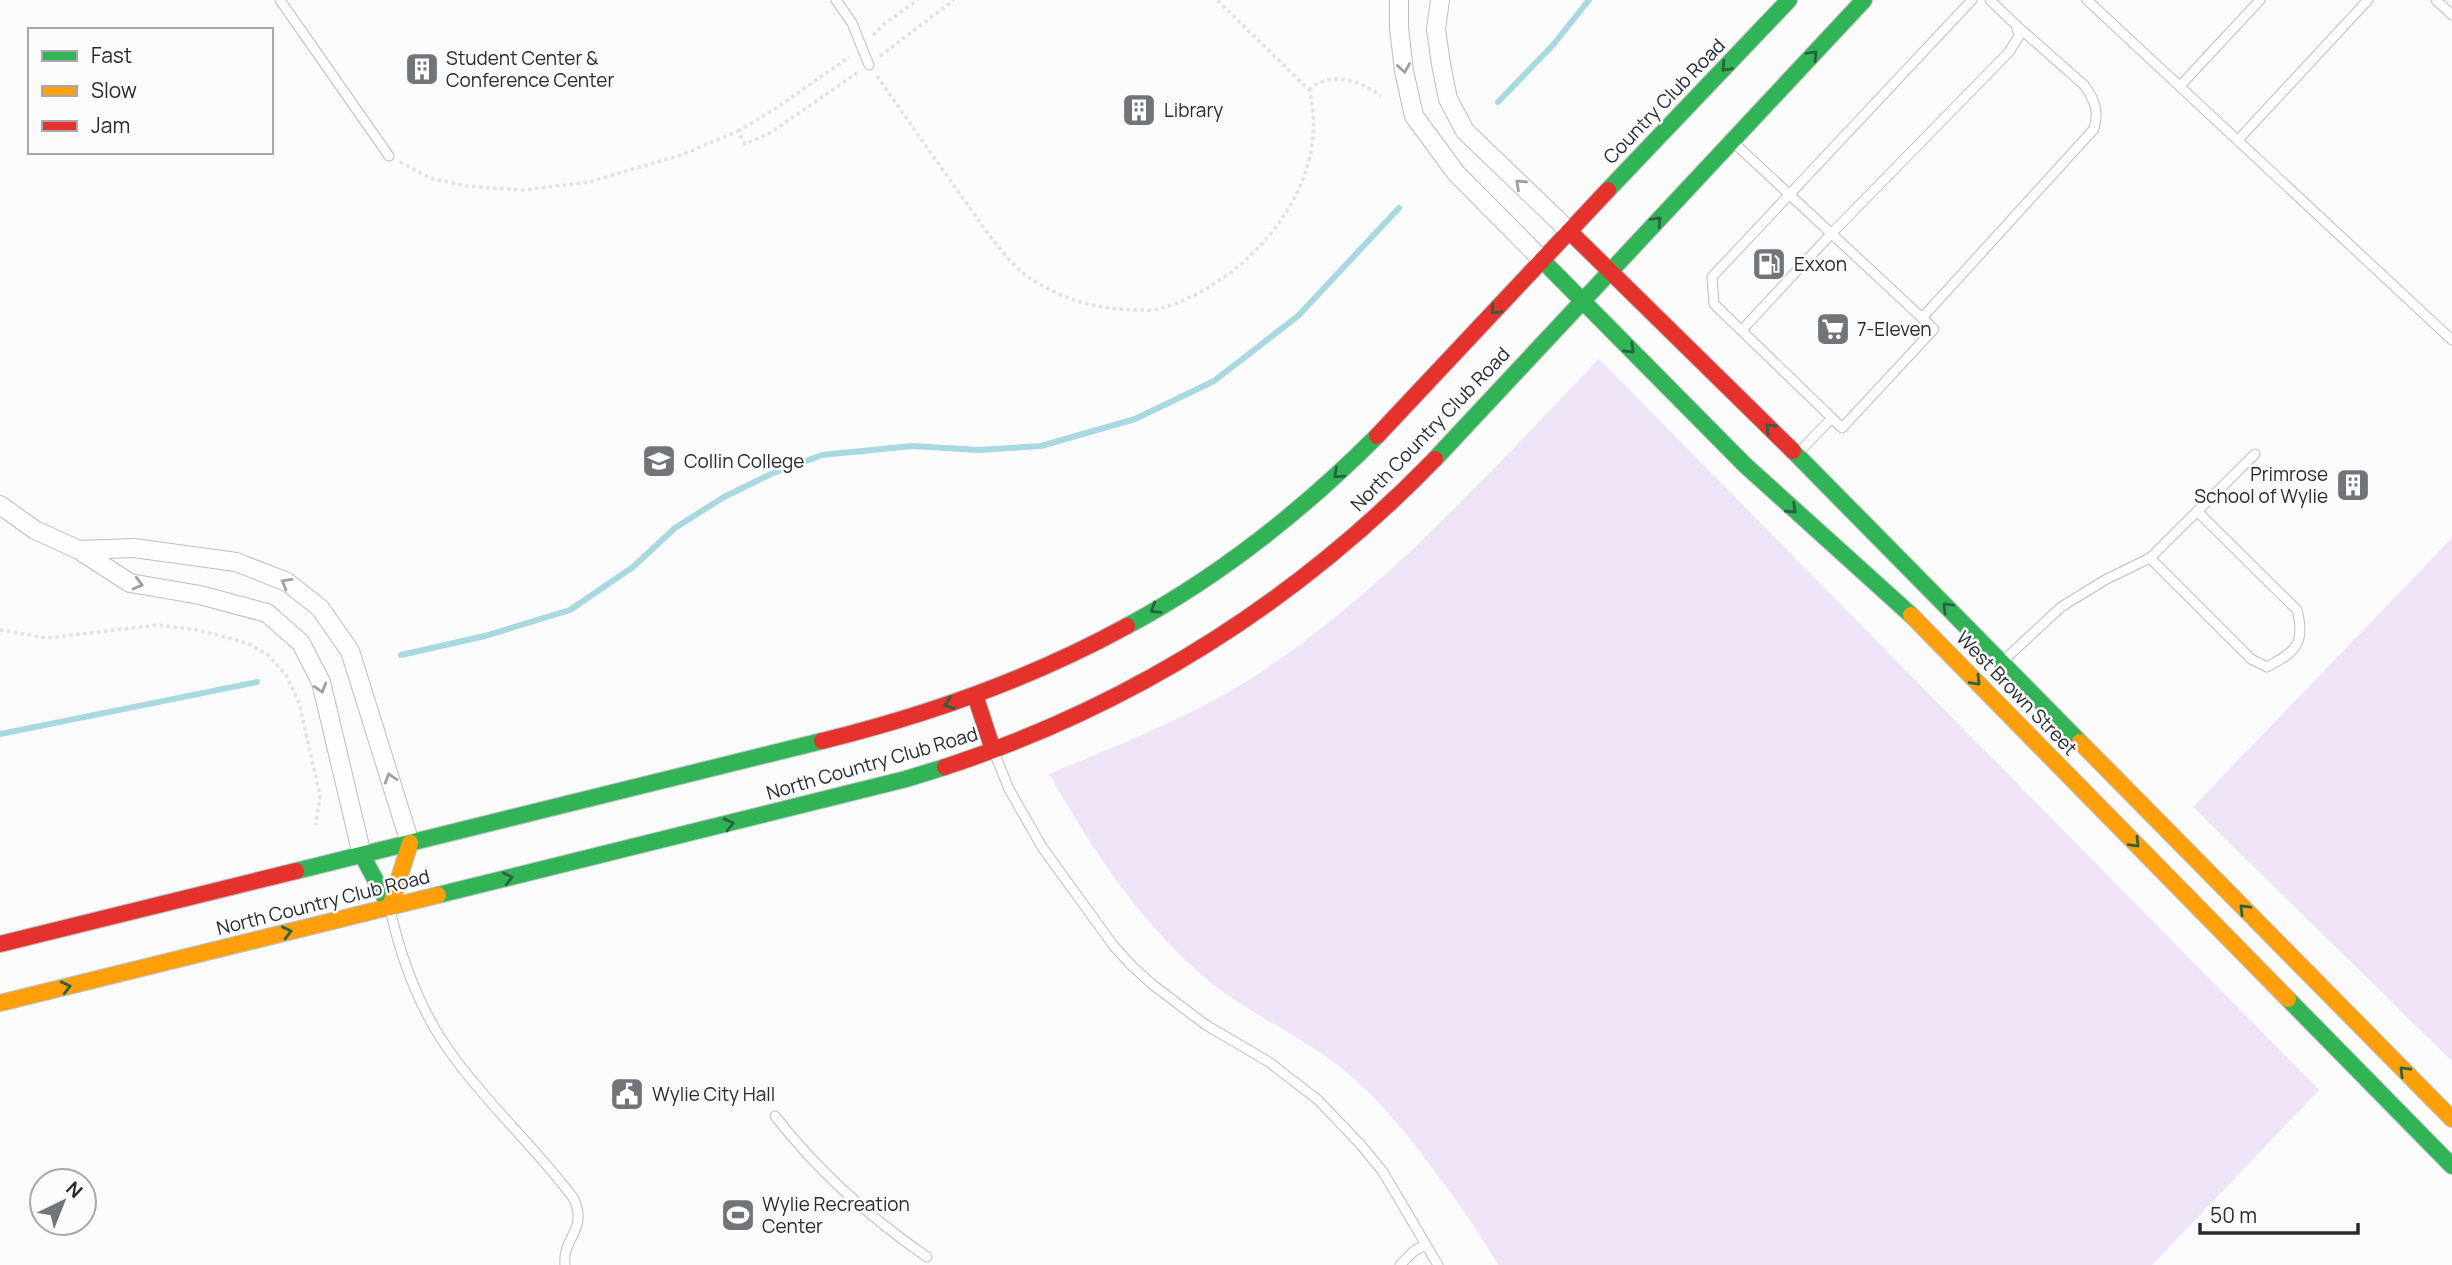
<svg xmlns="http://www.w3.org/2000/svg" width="2452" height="1265" font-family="Manrope,sans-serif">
<rect width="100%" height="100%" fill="#fbfbfb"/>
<!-- grass -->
<path fill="#eee3f7" d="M1599 359 2319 1090 2152 1265H1498C1480 1233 1458 1202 1436 1173 1404 1129 1371 1089 1327 1057 1287 1029 1240 1008 1203 976 1137 919 1092 848 1049 774 1122 743 1198 715 1264 670 1391 585 1493 468 1599 359Z
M2452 538V1061L2193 807Z"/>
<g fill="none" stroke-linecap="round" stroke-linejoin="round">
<!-- stream -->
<path stroke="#a8d9df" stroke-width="6" d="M1498 102 1553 45 1589 0
M401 655 485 636 570 610 633 567 675 528 724 497 771 474 822 455 912 446 979 450 1041 446 1135 419 1214 381 1298 316 1399 208
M0 734 257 682"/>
<!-- lane casing -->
<g stroke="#bcbec2" stroke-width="11">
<path id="lane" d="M280 0 389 156
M836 0 852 23 869 65
M2087 0 2452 340
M2436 0 2452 15
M2180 86 2260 0
M2238 140 2368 0
M1733 142 1934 329 1842 428 1832 418 1798 453
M1922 318 2094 129C2099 111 2095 100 2084 85L2016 25
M1742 330 1831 234 2009 52 2019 36 2016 25 1990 0
M1832 418 1714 304 1712 277 1972 0
M2150 558 2251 659 2267 667C2295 652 2306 644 2297 610L2197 511
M2003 661 2061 607 2105 580 2150 558 2255 454
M994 752 1009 789 1042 847 1113 945 1131 965 1153 985 1206 1025 1269 1062 1318 1100 1361 1145 1383 1172 1438 1265
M390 909C402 963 422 1016 456 1060 492 1109 538 1150 574 1199 588 1231 562 1237 565 1265
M775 1116C818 1171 869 1217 927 1257
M1400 1265 1414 1251 1425 1245"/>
</g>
<!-- street casing -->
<g stroke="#bcbec2" stroke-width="20">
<path id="street" d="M1399 0V28L1404 71 1414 116 1456 173 1542 260
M1440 0 1436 29 1441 64 1448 99 1465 131 1569 231
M0 505 35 530 79 550 130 583 200 595 267 613 301 643 321 682 362 855
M79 550 134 548 236 562 287 582 320 608 350 651 410 843"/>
</g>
<!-- fast casing -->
<g stroke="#bcbec2" stroke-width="18">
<path id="fast" d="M1608 190 1789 0
M1542 260 1745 465 1911 615
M1793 451 2080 742
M1435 459 1864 0
M1127 626C1220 576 1303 510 1377 436
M362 855 390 907
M296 871 822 741
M438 895 906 779 945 767
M2288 999 2452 1166"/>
</g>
<!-- slow casing -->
<g stroke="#bcbec2" stroke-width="18">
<path id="slow" d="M1911 615 2288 999
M2080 742 2452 1119
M390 907 410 843
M0 1003 438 895"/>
</g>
<!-- jam casing -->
<g stroke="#bcbec2" stroke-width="18">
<path id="jam" d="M1569 231 1793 451
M1377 436 1608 190
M975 695 993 750
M822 741C928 715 1032 678 1127 626
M945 767C1133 705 1297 601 1435 459
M0 944 296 871"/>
</g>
<!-- path -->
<path stroke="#e1e2e2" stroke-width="3.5" stroke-dasharray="3.5 3.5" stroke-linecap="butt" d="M873 35 884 24 918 0
M880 56 954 0
M877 76C905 116 932 155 960 194 977 218 1007 264 1031 279 1066 301 1097 309 1137 310 1144 310 1152 311 1158 309 1246 286 1335 185 1309 90L1217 0
M1309 90C1330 70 1361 81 1381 96
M738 131 775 109 849 57
M400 162 430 178 466 186 523 190 589 182 681 155 738 131 745 144 770 133 857 73
M0 630 47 638 158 625 198 630 247 643 268 655 286 675 299 703 320 795 316 825"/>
<!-- lane -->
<use href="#lane" stroke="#fefefe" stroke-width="9"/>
<!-- street -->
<use href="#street" stroke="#fefefe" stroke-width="18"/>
<!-- fast -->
<use href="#fast" stroke="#30b455" stroke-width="16"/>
<!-- slow -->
<use href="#slow" stroke="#ff9f0a" stroke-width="16"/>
<!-- jam -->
<use href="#jam" stroke="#e5322d" stroke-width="16"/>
</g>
<!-- one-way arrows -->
<defs><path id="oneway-chevron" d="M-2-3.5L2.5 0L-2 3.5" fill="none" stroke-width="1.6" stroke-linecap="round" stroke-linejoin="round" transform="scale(1.75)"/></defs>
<g stroke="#2b6241">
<use href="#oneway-chevron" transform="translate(1813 55) rotate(-47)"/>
<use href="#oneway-chevron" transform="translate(1726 67) rotate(133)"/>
<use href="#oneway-chevron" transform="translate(1657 221) rotate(-47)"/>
<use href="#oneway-chevron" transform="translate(1495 310) rotate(133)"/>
<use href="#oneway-chevron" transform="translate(1630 349) rotate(45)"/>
<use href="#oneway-chevron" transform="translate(1770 428) rotate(-136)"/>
<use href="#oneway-chevron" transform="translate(1338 474) rotate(138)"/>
<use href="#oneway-chevron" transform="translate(1792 509) rotate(43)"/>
<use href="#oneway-chevron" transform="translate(1947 607) rotate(-135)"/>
<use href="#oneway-chevron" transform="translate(1155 609) rotate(148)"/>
<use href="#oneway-chevron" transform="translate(1976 681) rotate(46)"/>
<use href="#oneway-chevron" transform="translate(949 704) rotate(161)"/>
<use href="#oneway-chevron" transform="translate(729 824) rotate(-14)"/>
<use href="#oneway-chevron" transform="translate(2135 843) rotate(46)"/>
<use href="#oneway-chevron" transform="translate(508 878) rotate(-14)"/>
<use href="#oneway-chevron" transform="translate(2244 909) rotate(-135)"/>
<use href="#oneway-chevron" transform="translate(287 932) rotate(-14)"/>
<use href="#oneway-chevron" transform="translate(66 987) rotate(-14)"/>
<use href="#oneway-chevron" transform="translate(2404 1071) rotate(-135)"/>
</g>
<g stroke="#9da0a3">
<use href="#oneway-chevron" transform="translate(1404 68) rotate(81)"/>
<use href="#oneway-chevron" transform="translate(1520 184) rotate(-138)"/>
<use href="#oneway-chevron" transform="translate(286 583) rotate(-150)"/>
<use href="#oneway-chevron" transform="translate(138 584) rotate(15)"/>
<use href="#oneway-chevron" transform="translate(321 688) rotate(73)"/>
<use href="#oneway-chevron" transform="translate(390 778) rotate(-107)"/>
</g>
<!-- icons -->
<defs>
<g id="building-square" transform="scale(1.75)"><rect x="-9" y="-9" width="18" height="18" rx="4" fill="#717479" stroke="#fbfbfb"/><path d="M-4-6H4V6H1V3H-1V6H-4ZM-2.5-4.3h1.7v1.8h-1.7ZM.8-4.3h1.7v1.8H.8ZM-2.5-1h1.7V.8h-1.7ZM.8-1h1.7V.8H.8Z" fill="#fff"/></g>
<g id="fuel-square" transform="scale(1.75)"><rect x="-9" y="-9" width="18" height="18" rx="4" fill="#717479" stroke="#fbfbfb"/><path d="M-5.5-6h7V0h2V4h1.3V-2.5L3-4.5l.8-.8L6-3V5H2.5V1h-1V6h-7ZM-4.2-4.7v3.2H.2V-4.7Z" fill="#fff"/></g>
<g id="supermarket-square" transform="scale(1.75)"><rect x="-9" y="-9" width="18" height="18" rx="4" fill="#717479" stroke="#fbfbfb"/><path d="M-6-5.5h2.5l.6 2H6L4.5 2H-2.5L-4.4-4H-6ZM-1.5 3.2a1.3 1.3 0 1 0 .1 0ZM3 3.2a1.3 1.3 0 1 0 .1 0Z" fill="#fff"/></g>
<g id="university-square" transform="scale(1.75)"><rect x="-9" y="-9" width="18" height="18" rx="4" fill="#717479" stroke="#fbfbfb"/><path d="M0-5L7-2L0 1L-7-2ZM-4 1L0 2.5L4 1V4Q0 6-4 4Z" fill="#fff"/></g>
<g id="civic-square" transform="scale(1.75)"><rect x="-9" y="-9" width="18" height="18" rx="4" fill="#717479" stroke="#fbfbfb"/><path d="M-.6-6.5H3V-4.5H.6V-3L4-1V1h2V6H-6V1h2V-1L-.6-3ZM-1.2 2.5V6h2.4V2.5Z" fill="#fff"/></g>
<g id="stadium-square" transform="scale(1.75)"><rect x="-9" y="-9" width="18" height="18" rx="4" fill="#717479" stroke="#fbfbfb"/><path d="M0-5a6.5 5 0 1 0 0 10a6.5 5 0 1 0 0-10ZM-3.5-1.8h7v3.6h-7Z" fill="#fff"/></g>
</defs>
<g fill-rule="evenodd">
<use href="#building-square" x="422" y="69"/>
<use href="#building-square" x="1139" y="110"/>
<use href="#fuel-square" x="1769" y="264"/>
<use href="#supermarket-square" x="1833" y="329"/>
<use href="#university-square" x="659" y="461"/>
<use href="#building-square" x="2353" y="485"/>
<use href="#civic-square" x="627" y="1094"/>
<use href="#stadium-square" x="738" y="1215"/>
</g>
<g text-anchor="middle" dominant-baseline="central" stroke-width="5" stroke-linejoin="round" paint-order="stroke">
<!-- poi labels -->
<g font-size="19" fill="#272c33" stroke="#fbfbfb" text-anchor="start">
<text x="446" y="58">Student Center &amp;<tspan x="446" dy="22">Conference Center</tspan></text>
<text x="1164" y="110">Library</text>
<text x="1794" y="264">Exxon</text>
<text x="1857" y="329">7-Eleven</text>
<text x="684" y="461">Collin College</text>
<text x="2328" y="474" text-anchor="end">Primrose<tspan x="2328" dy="22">School of Wylie</tspan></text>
<text x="652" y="1094">Wylie City Hall</text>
<text x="762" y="1204">Wylie Recreation<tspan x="762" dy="22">Center</tspan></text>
</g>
<!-- street labels -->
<g font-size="19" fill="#272c33" stroke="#fbfbfb">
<text transform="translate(1664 101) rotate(-46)">Country Club Road</text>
<text transform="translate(1430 429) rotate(-46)">North Country Club Road</text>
<text transform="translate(2017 693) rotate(46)">West Brown Street</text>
<text transform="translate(872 763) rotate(-16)">North Country Club Road</text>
<text transform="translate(323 902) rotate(-14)">North Country Club Road</text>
</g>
</g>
<!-- legend -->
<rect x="28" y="28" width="245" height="126" fill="#fbfbfb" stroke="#a6a8ab" stroke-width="2"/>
<rect x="42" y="51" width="35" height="10" fill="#30b455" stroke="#a6a8ab" stroke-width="2"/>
<text x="91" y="63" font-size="21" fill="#272c33">Fast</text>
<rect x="42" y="86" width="35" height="10" fill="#ff9f0a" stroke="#a6a8ab" stroke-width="2"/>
<text x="91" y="98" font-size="21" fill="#272c33">Slow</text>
<rect x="42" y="121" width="35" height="10" fill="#e5322d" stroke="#a6a8ab" stroke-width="2"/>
<text x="91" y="133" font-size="21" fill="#272c33">Jam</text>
<!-- north arrow -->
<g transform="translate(63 1202) rotate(43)"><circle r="33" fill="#fbfbfb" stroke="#a6a8ab" stroke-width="2"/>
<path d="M0-5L12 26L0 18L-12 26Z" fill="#717479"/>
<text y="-10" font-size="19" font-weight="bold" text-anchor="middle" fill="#272c33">N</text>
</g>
<!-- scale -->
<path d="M2200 1223v10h158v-10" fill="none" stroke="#272c33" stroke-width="3.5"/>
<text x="2210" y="1223" font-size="21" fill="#272c33" stroke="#fbfbfb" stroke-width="5" paint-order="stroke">50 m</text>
</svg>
